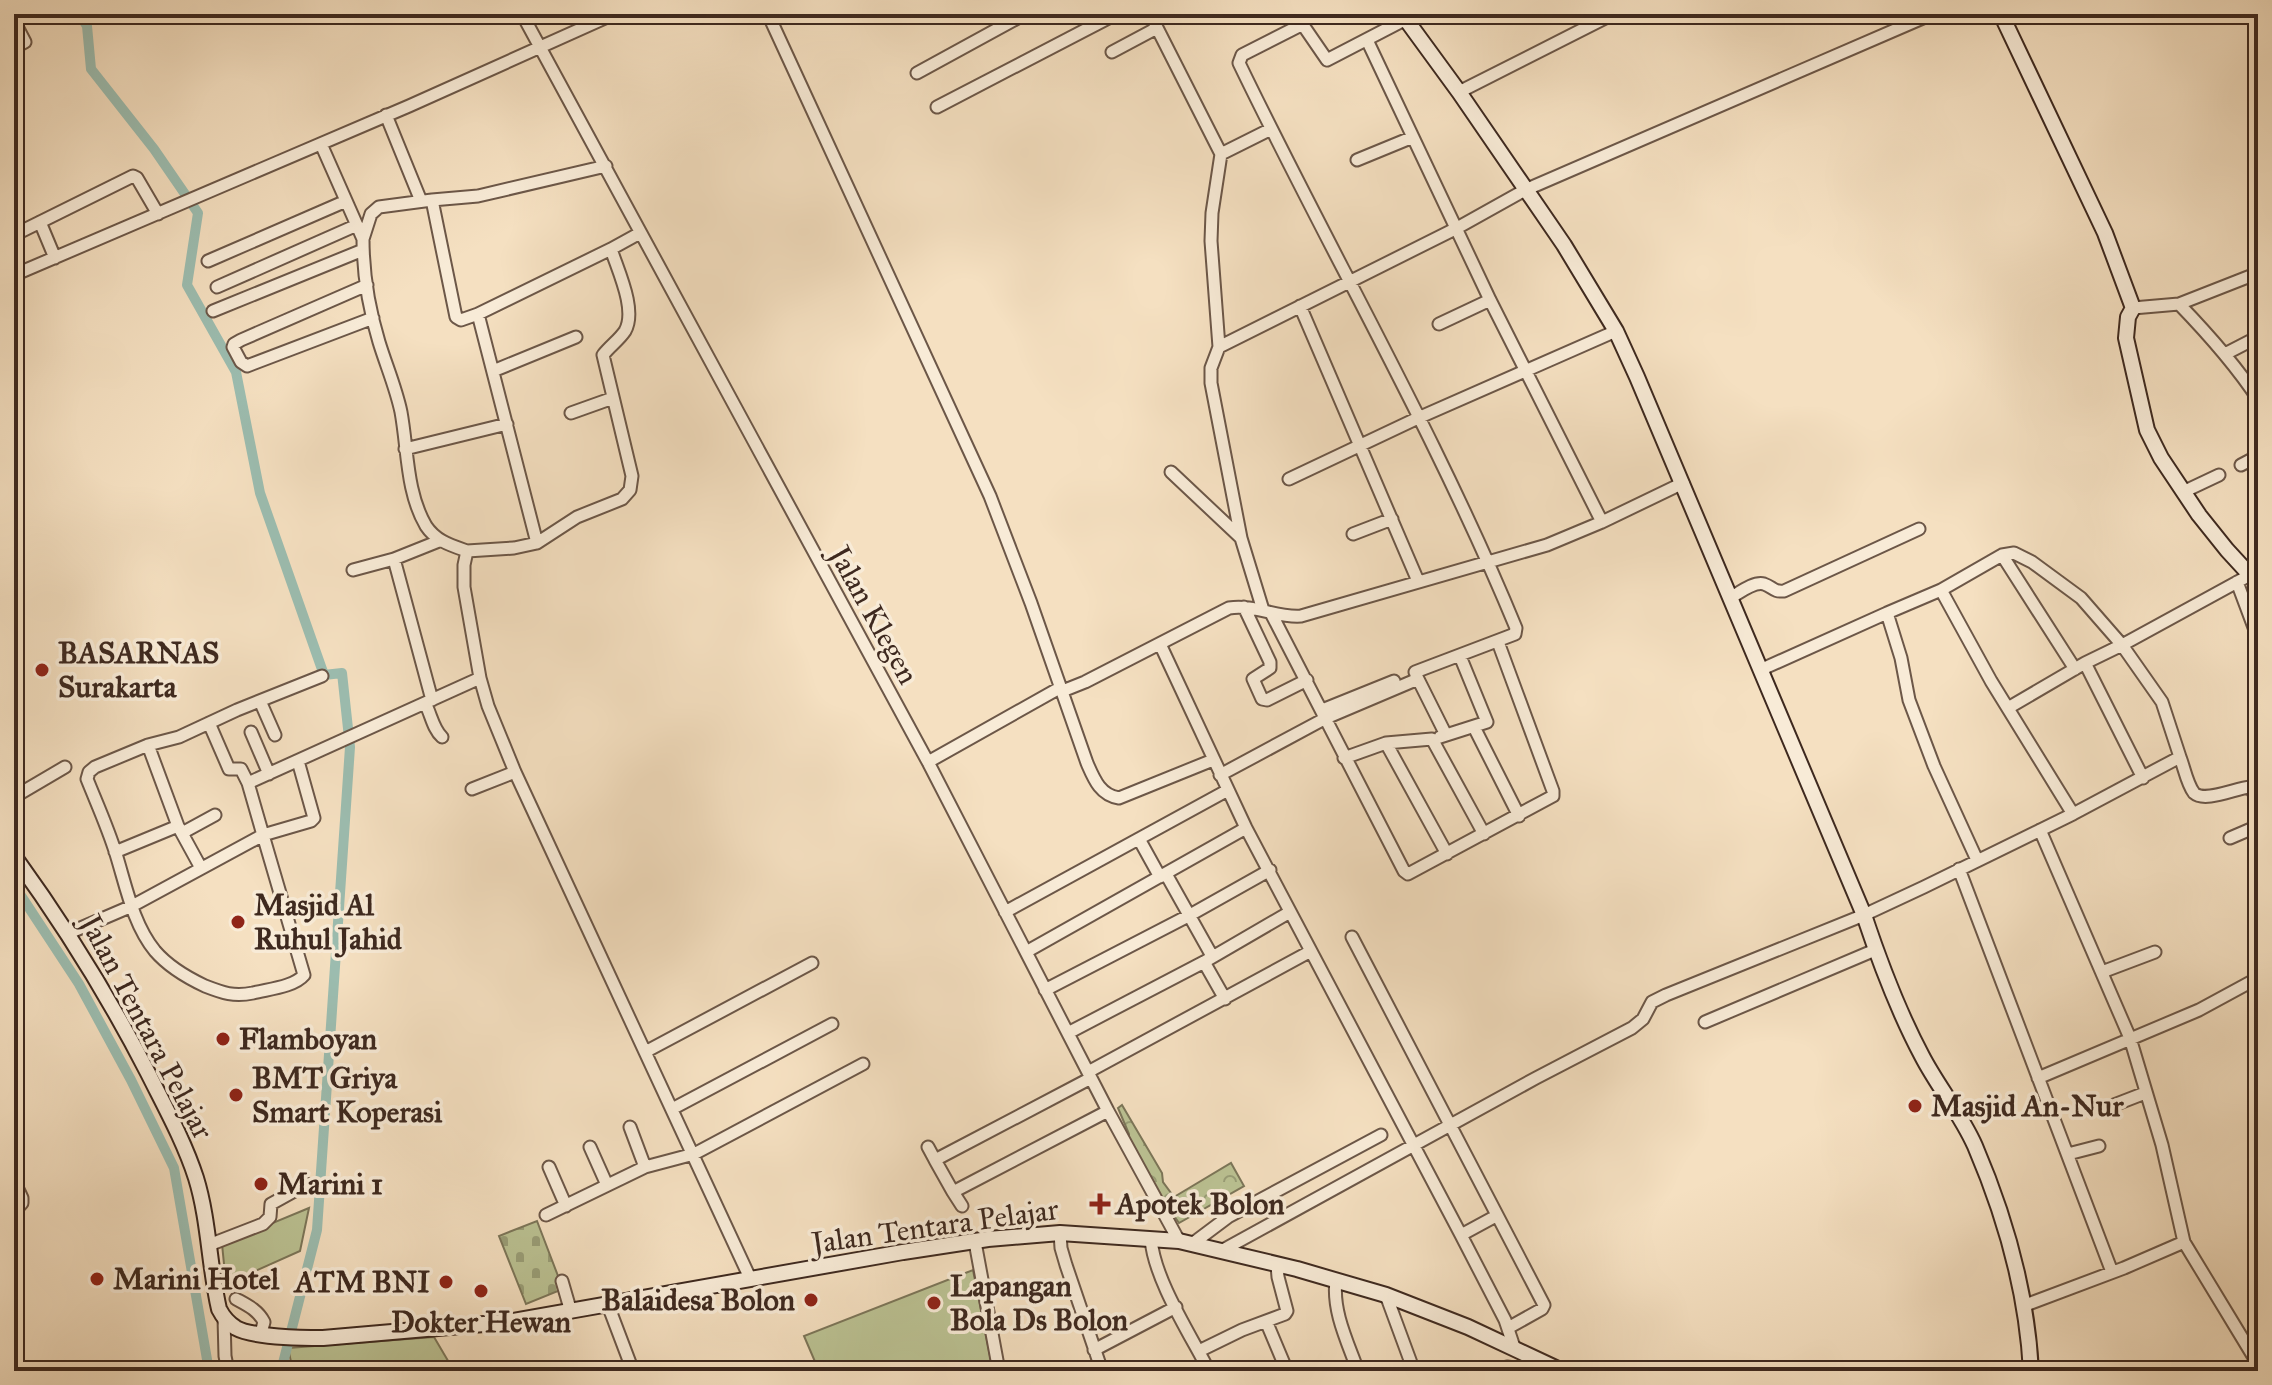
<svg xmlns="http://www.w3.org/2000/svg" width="2272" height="1385" font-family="'IM FELL Great Primer',serif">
<defs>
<pattern id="forest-crowns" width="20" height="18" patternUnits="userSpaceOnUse" patternTransform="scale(2)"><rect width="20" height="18" fill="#bbc293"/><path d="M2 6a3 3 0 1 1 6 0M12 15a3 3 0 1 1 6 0" fill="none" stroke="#999e77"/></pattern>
<pattern id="cemetery-stones" width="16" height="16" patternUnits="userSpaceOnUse" patternTransform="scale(2)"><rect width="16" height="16" fill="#bbc293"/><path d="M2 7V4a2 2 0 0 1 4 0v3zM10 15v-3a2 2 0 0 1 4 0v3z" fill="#999e77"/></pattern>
</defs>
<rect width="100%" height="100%" fill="#f5e0c1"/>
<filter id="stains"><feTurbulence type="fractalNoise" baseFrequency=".0025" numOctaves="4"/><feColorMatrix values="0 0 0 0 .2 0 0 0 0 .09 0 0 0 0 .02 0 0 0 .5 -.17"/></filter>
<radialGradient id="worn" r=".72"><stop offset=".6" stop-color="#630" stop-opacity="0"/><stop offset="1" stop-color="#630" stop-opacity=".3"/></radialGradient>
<!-- green -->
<path fill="#bbc293" stroke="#7c7659" stroke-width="2" d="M309 1208 300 1251 226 1284 222 1244Z
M973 1270 993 1371H819L804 1336Z
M434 1337 454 1371H293L288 1348Z"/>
<!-- forest -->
<path fill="url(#forest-crowns)" stroke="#7c7659" stroke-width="2" d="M1122 1105 1162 1173 1163 1182 1174 1197 1231 1163 1244 1186 1179 1223 1155 1189 1129 1142V1134L1118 1108Z"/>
<!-- cemetery -->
<path fill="url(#cemetery-stones)" stroke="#7c7659" stroke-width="2" d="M537 1221 563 1289 526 1304 499 1236Z"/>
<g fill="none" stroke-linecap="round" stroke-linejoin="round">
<!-- canal -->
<path stroke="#9cbdb0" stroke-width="10" d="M79 14 87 26 91 69 154 149 198 213 187 285 236 372 260 493 324 675 342 673 350 747 317 1230 281 1371
M14 885 79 984 131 1080 174 1168 209 1371"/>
<!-- street casing -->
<g stroke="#6c5748" stroke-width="15">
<path id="street" d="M522 14 928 762 1108 1111 1179 1241
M768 14 990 496 1031 603 1087 763C1094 779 1100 795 1119 798L1213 760
M1150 14 1221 154 1271 129
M1406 19 1327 60 1305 28 1301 25 1242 55 1239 63C1330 252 1436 434 1516 628L1515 634 1415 672
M14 21 25 42 14 48
M1367 40 1490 300 1602 522
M1112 52 1157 28
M917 73 1025 14
M1459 92 1613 14
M937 107 1116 14
M386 115 421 201
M321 144 363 239 371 214 379 207 432 200
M1221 154 1212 213 1211 241 1219 347 1211 368V383L1241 538 1263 610
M1357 160 1413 137
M40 222 55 258
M640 233 611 249C618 271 637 310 625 331 619 340 610 346 603 355L632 476 630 490 622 499 577 517 537 543 514 548 467 551 464 565V587L480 678 488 706 515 772 750 1278
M14 235 133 176 137 178 158 214
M363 239C363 273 369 309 379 342 386 365 396 388 401 412 408 450 406 492 426 526 436 541 450 545 467 551
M208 261 346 201
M14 275 409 106 614 14
M367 285 241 340 234 344 233 347 241 362 247 366 373 318
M217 287 357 225
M2179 304C2208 334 2235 364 2258 399
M1300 306 1418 581
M2133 308 2179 304 2258 273
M213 311 363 250
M478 314 461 320 456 317 432 200 478 196 606 166
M1439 324 1490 300
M1219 347 1457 228 1525 190 1932 14
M2225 354 2258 337
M493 371 576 337
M571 413 613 398
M405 449 507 424
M2241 465 2258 456
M1171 472 1240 537
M1289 479 1418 418 1616 331
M2183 492 2219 475
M1353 534 1392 519
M537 543 478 314 611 249
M2002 555 2075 669
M353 570 394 559
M2237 582 2258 638
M1941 590 1991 681 2073 814
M1730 598C1739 593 1754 581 1764 584 1773 587 1773 592 1784 591L1919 529
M1244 607 1270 662V668L1253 679 1262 699 1267 700 1307 680
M1272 615 1404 871 1408 874 1553 796V791L1498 642
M1160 644 1246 828 1461 1235 1505 1320 1514 1347
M1760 670 1887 613
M1416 675 1446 735
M432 700 394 559 439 541
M260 701 275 735
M425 703C431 714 433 729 442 737
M2008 708 2085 663 2143 778
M1322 710 1394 681
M209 723 229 769H241L248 783
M1474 727 1519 816
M251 732 269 774
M1440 737 1487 722 1460 656
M148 745 178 826 201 868
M2180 757C2184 767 2187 784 2194 793 2205 803 2236 788 2250 787L2258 800
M1344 758 1386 743
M298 761 314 818 311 821 263 835 304 975C294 987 268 989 253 993 234 997 223 993 205 986 188 978 167 965 155 951 133 924 126 886 116 854 108 828 97 804 87 779L89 772 95 767 148 745 179 737 237 710 322 676
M928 762 1056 690H1065L1085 682 1229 608C1255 604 1276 618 1301 616L1547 545 1602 522 1683 483
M1220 775 1326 718 1418 679
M472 789 515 772
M14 797 65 767
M2040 830 2130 1038 2162 1145 2184 1242
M182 833 215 815
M2230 838 2258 826
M1139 839 1160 877
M115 852 178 826
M1447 854 1386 743 1432 739 1484 834
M1977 860 1934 766 1909 700 1901 658 1887 613 1941 590 2002 555 2014 553 2032 562 2081 598 2122 645 2085 663
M1959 869 2112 1272
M1166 874 1212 956
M1005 912 1228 790
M69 933 132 906 263 835 248 783 480 678
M1352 937 1544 1305 1542 1309 1508 1328
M1026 952 1246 828
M1204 962 1225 999
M2102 972 2155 952
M1045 990 1190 915 1270 870
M1705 1022 1875 950
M1068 1033 1204 962 1290 912
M647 1051 812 963
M1088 1072 1311 951
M1091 1078 935 1160 953 1192 1108 1111
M2038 1078 2199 1010 2258 978
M2114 1105 2145 1093
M672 1109 832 1024
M630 1127 645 1167
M590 1147 607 1185
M928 1147 935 1160
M2068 1154 2099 1146
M549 1167 566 1206
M14 1181 22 1198V1203L14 1212
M953 1192 962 1206
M546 1215 645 1167 694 1154 863 1064
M1060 1233 1061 1248 1066 1265 1102 1371
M1461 1235 1496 1216
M1151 1239C1154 1279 1190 1334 1209 1371
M975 1242 999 1371
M1192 1244 1228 1217 1381 1135
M209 1245 263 1224 270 1217 271 1204 307 1184
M1221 1251 1536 1078 1632 1028 1643 1019 1652 1002 1666 995 1864 915 1924 887 2073 814 2180 757 2162 702 2122 645 2250 575
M562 1281 571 1312
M1336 1281C1332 1311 1348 1343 1358 1371
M1386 1295 1414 1371
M236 1299C247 1305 258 1310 264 1322L261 1333
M608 1305 633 1371
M2023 1306 2124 1268 2184 1242 2258 1364
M224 1318 225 1356 228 1371
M1266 1321 1287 1371
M1094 1350 1176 1307
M1199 1351 1242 1330 1285 1314 1287 1311 1278 1277 1277 1265
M1491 1371 1507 1367 1515 1368"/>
</g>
<!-- secondary casing -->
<g stroke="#3e291f" stroke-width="18">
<path id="secondary" d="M1402 14 1459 92 1564 245 1616 331 1637 377 1864 915C1880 963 1898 1011 1922 1056 1938 1087 1961 1114 1975 1146 2005 1216 2027 1294 2031 1371
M2001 14 2105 233 2133 308 2128 317 2126 338 2147 430 2161 458 2199 515 2227 550 2250 575 2258 571
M14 856C64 925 109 997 148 1073 165 1107 184 1141 196 1178 209 1220 209 1266 219 1309 223 1317 228 1323 236 1328 252 1337 303 1338 323 1338L507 1322 903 1252 988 1239 1060 1233 1179 1241 1297 1269 1386 1295 1468 1327 1562 1371"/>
</g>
<!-- street -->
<use href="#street" stroke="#f8ebd7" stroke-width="11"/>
<!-- secondary -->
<use href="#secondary" stroke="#f8ebd7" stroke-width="14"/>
</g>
<!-- markers -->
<g fill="#8f2418" stroke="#f8ebd7" stroke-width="3">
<circle cx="42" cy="670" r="8"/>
<circle cx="238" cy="922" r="8"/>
<circle cx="223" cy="1039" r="8"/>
<circle cx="236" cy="1095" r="8"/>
<circle cx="1915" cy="1106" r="8"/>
<circle cx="261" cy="1184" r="8"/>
<path d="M1096 1192h8v8h8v8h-8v8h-8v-8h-8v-8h8z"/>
<circle cx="97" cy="1279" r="8"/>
<circle cx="446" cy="1282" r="8"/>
<circle cx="481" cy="1291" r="8"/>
<circle cx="811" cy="1300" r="8"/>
<circle cx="934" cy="1303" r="8"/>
</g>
<g text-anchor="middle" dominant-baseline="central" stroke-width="7" stroke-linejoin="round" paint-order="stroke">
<!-- street labels -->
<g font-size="30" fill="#3e291f" stroke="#f8ebd7">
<text transform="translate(874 615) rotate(61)">Jalan Klegen</text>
<text transform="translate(147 1027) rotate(62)">Jalan Tentara Pelajar</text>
<text transform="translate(935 1226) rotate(-8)">Jalan Tentara Pelajar</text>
</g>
<!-- poi labels -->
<g font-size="30" font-weight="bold" fill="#3e291f" stroke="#f8ebd7" text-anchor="start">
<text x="58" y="653">BASARNAS<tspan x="58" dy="34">Surakarta</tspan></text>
<text x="254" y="905">Masjid Al<tspan x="254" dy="34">Ruhul Jahid</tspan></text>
<text x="239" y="1039">Flamboyan</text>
<text x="252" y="1078">BMT Griya<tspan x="252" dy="34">Smart Koperasi</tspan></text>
<text x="1931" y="1106">Masjid An-Nur</text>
<text x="277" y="1184">Marini 1</text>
<text x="1116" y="1204">Apotek Bolon</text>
<text x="113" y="1279">Marini Hotel</text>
<text x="430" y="1282" text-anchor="end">ATM BNI</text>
<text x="950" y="1286">Lapangan<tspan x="950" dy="34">Bola Ds Bolon</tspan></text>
<text x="795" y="1300" text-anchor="end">Balaidesa Bolon</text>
<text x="481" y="1322" text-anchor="middle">Dokter Hewan</text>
</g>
</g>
<!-- margin -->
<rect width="2272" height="1385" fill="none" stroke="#f5e0c1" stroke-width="48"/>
<rect x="16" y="16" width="2240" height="1353" fill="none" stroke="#3e291f" stroke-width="4"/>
<rect x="24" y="24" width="2224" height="1337" fill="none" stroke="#3e291f" stroke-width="2"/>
<rect width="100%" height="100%" filter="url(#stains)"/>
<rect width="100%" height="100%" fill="url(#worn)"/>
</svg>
